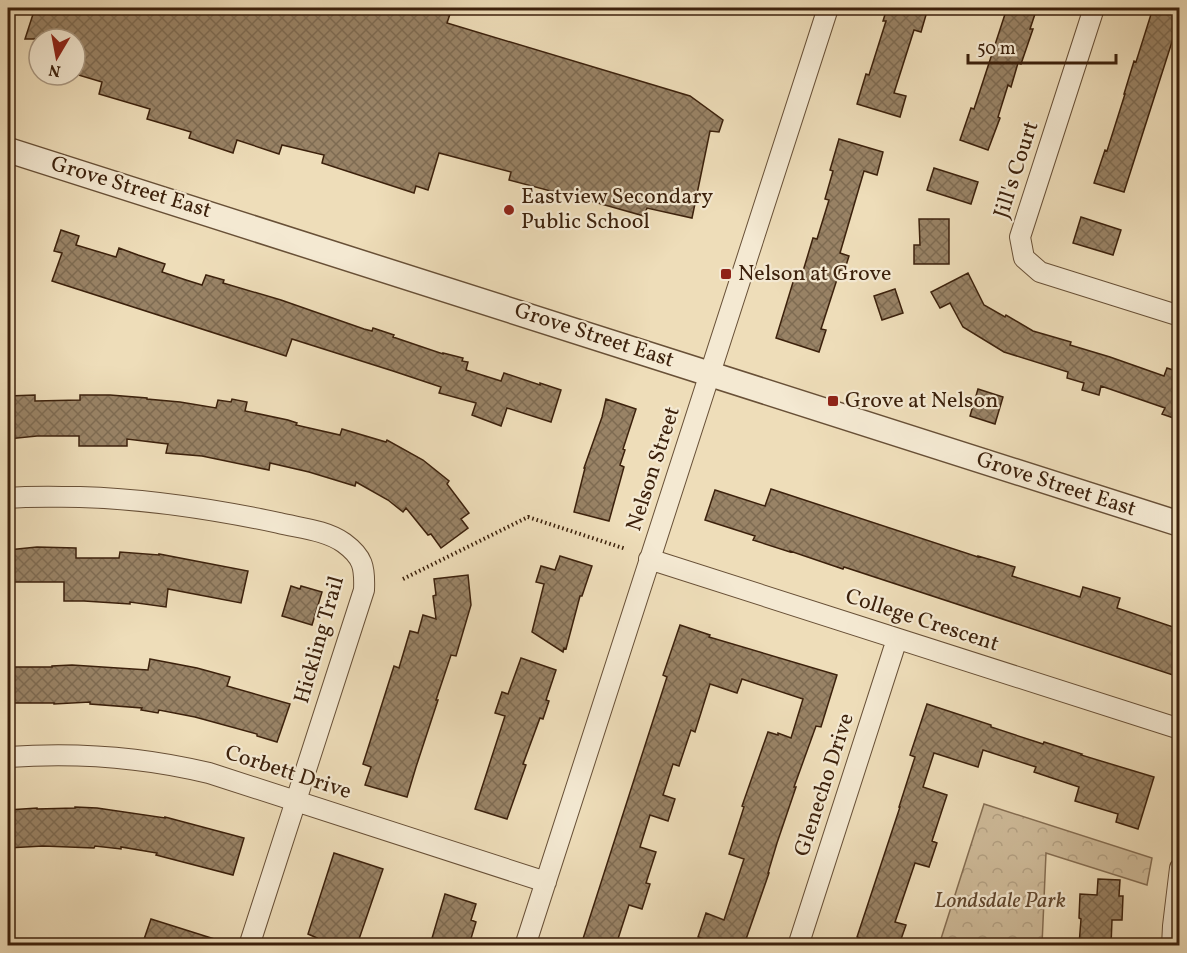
<svg xmlns="http://www.w3.org/2000/svg" width="1187" height="953" font-family="Vollkorn,serif">
<defs>
<pattern id="park-crowns" width="20" height="18" patternUnits="userSpaceOnUse" patternTransform="scale(1.5)"><rect width="20" height="18" fill="#d0bd9c"/><path d="M2 6a3 3 0 1 1 6 0M12 15a3 3 0 1 1 6 0" fill="none" stroke="#b4a285"/></pattern>
<pattern id="building-cross-hatch" width="8" height="8" patternUnits="userSpaceOnUse" patternTransform="scale(1.5)"><rect width="8" height="8" fill="#998366"/><path d="M0 0l8 8M0 8l8-8" fill="none" stroke="#7e6b52"/></pattern>
</defs>
<rect width="100%" height="100%" fill="#eeddb9"/>
<filter id="stains"><feTurbulence type="fractalNoise" baseFrequency=".00333" numOctaves="4"/><feColorMatrix values="0 0 0 0 .2 0 0 0 0 .09 0 0 0 0 .02 0 0 0 .5 -.17"/></filter>
<radialGradient id="worn" r=".72"><stop offset=".6" stop-color="#630" stop-opacity="0"/><stop offset="1" stop-color="#630" stop-opacity=".3"/></radialGradient>
<!-- park -->
<path fill="url(#park-crowns)" stroke="#866f54" stroke-width="1.5" d="M984 804 1152 858 1147 885 1046 853 1042 945H939Z"/>
<!-- building -->
<path fill="url(#building-cross-hatch)" stroke="#3c210c" stroke-width="1.5" d="M35 8H452L447 23 690 96 723 120 719 132 710 131 692 218 647 208 644 216 559 192 558 193 509 180 511 172 439 153 428 190 416 186 414 193 322 163 324 155 282 145 279 154 237 140 233 153 189 138 191 132 147 119 150 109 99 94 102 82 75 74V39H25Z
M887 8H928L921 32 914 30 894 93 906 96 900 117 857 104 866 74 869 75 886 21H883Z
M1007 8H1037L1030 29H1033L1021 64 1018 63 1011 87 1008 85 998 117 1000 118 988 150 960 140 971 108 974 109Z
M1153 8H1179V20L1124 192 1094 183 1105 150 1107 151 1125 94H1124L1134 61 1136 62Z
M839 139 883 152 877 175 864 171 840 253 849 256 844 272 840 270 821 329 826 330 819 352 776 338 794 279 800 281 813 238 817 239 829 200 825 199 833 171 830 170Z
M934 168 978 182 971 204 927 190Z
M1081 217 1121 230 1113 255 1073 243Z
M919 219H949V264H914V245H920Z
M61 230 79 236 76 245 116 257 119 248 138 255 165 264 162 272 186 280 202 285 206 275 224 280 223 283 281 300 364 329 372 331 373 328 394 335 393 337 443 354V353L463 358 462 361 468 362 466 370 501 381 504 373 540 385V383L561 390 551 422 507 408 501 426 472 415 476 403 439 393 441 387 393 371 292 339 286 356 52 281 62 253 54 251Z
M968 273 984 305 1005 317 1006 315 1033 331 1071 342 1070 345 1110 357 1164 376 1167 368 1179 372V420L1162 414 1165 408 1101 386 1099 395 1082 390 1084 383 1067 378 1068 372 1004 352 963 327 950 303 940 308 931 292Z
M895 289 903 313 882 320 874 296Z
M978 389 1003 397 995 424 970 416Z
M35 395V401L80 400V395H110L147 398V399L180 402 216 408 218 400 231 402 232 399 247 402 245 411 288 420 297 423 296 425 340 435 342 429 386 442 387 440 423 460 449 481 447 484 469 513 461 519 468 528 441 548 431 534 428 535 406 508 403 512 388 500 356 482 355 486 309 472 270 463 269 470 202 456 166 453 168 444 127 439V446H79V436H37L8 439V396Z
M606 399 636 409 623 449 625 450 620 465 624 467 609 521 574 512 585 468H584L602 417Z
M771 489 978 557V556L1015 567 1012 576 1080 597 1083 587 1120 598 1117 608 1179 629V677L844 567 843 569 790 551V552L753 540 755 536 705 520 715 490 765 506Z
M37 547 76 548V558H119L120 552 159 555V554L248 571 241 603 168 589 166 607 130 602V604L84 601H64V582H8V550Z
M560 556 592 566 582 596H580L566 649 564 648 563 652 532 632 544 584 536 582 541 566 555 570Z
M468 575 471 605 456 656 451 655 436 700H438L416 767 407 797 365 785 371 767 363 764 394 666 399 668 410 631 418 633 423 615 436 619 433 596 436 595 434 579Z
M291 586 300 589 301 586 322 592 312 625 282 616Z
M680 625 710 635 709 637 837 675 821 727 816 726 794 787H796L777 843 768 873H769L744 945H724L698 937 706 913 724 920 744 859 729 854 744 807 742 806 768 732 778 735V733L791 738 803 699 742 679 737 693 710 684 695 732 691 730 679 766 673 764 663 795 675 799 668 821 650 815 640 847 656 852 646 883 650 884 642 909 629 905 616 945H581L667 677 663 675Z
M521 658 556 670 546 700 549 701 543 719 540 718 523 764 526 765 507 819 475 809 505 716 495 713 502 692 508 694Z
M150 659 197 668 230 677 227 686 290 704 277 742 257 736V734L195 717 159 710 158 713 141 710 142 708 90 704V702L54 704V703H8V667H52V666L72 665 148 670Z
M927 704 991 725V727L1043 744 1044 742 1082 754 1081 755 1154 777 1138 829 1116 822 1118 814 1075 801 1079 787 1034 772 1036 767 983 750 978 767 934 753 923 787 947 795 932 841 937 843 929 867 915 863 895 922 906 925 899 945H858L860 938 857 937 900 807H899L915 757 910 755Z
M75 807 97 808 165 818V817L244 838 233 875 156 855 157 853 121 847V849L95 846 94 848 43 846 8 848V810L37 808V809L75 808Z
M334 853 383 869 357 945H314L317 938 308 934Z
M1098 879 1120 880 1119 896H1123L1122 920H1112L1111 945H1079L1081 919 1079 918 1080 894 1097 895Z
M445 894 476 904 471 920 476 922 469 945H430Z
M151 919 224 942 223 945H142Z"/>
<g fill="none" stroke-linecap="round" stroke-linejoin="round">
<!-- minor casing -->
<g stroke="#685037" stroke-width="22">
<path id="minor" d="M1094 8 1020 237 1024 258 1040 272 1180 316
M8 498C32 496 56 497 80 497 148 499 213 509 279 523 299 528 326 530 344 543 363 557 365 567 364 590L249 946
M649 559 1180 729
M8 757C76 752 143 757 209 773L546 882
M525 946 828 8
M798 946 897 639
M1172 946 1173 926 1180 868"/>
</g>
<!-- tertiary casing -->
<g stroke="#685037" stroke-width="27">
<path id="tertiary" d="M8 150 1180 524"/>
</g>
<!-- path -->
<path stroke="#3c210c" stroke-width="4" stroke-dasharray="1.5 3" stroke-linecap="butt" d="M403 579 528 517 626 549"/>
<!-- minor -->
<use href="#minor" stroke="#f4e9d2" stroke-width="20"/>
<!-- tertiary -->
<use href="#tertiary" stroke="#f4e9d2" stroke-width="24"/>
</g>
<!-- markers -->
<g fill="#8f2418" stroke="#f4e9d2" stroke-width="2">
<circle cx="509" cy="210" r="6"/>
<rect x="720" y="268" width="12" height="12" rx="3"/>
<rect x="827" y="395" width="12" height="12" rx="3"/>
</g>
<g text-anchor="middle" dominant-baseline="central" stroke-width="4.5" stroke-linejoin="round" paint-order="stroke">
<!-- street labels -->
<g font-size="22" fill="#3c210c" stroke="#f4e9d2">
<text transform="translate(1017 170) rotate(-72)">Jill's Court</text>
<text transform="translate(131 188) rotate(17)">Grove Street East</text>
<text transform="translate(594 336) rotate(18)">Grove Street East</text>
<text transform="translate(654 469) rotate(-72)">Nelson Street</text>
<text transform="translate(1056 485) rotate(18)">Grove Street East</text>
<text transform="translate(922 621) rotate(18)">College Crescent</text>
<text transform="translate(320 640) rotate(-74)">Hickling Trail</text>
<text transform="translate(288 773) rotate(18)">Corbett Drive</text>
<text transform="translate(825 785) rotate(-72)">Glenecho Drive</text>
</g>
<!-- poi labels -->
<g font-size="22" fill="#3c210c" stroke="#f4e9d2" text-anchor="start">
<text x="521" y="197">Eastview Secondary<tspan x="521" dy="25">Public School</tspan></text>
<text x="738" y="274">Nelson at Grove</text>
<text x="845" y="401">Grove at Nelson</text>
</g>
<!-- park labels -->
<g font-size="22" font-style="italic" fill="#614830" stroke="#f4e9d2">
<text x="1000" y="901">Londsdale Park</text>
</g>
</g>
<!-- margin -->
<rect width="1187" height="953" fill="none" stroke="#eeddb9" stroke-width="30"/>
<rect x="9" y="9" width="1169" height="935" fill="none" stroke="#3c210c" stroke-width="3"/>
<rect x="15" y="15" width="1157" height="923" fill="none" stroke="#3c210c" stroke-width="1.5"/>
<!-- north arrow -->
<g transform="translate(57 57) rotate(190)"><circle r="28" fill="#f4e9d2" stroke="#aa9983" stroke-width="1.5"/>
<path d="M0-4.5L10 22L0 15L-10 22Z" fill="#8f2418"/>
<text y="-9" font-size="16" font-weight="bold" text-anchor="middle" fill="#3c210c">N</text>
</g>
<!-- scale -->
<path d="M968 54v9h148v-9" fill="none" stroke="#3c210c" stroke-width="3"/>
<text x="977" y="54" font-size="18" fill="#3c210c" stroke="#f4e9d2" stroke-width="4.5" paint-order="stroke">50 m</text>
<rect width="100%" height="100%" filter="url(#stains)"/>
<rect width="100%" height="100%" fill="url(#worn)"/>
</svg>
